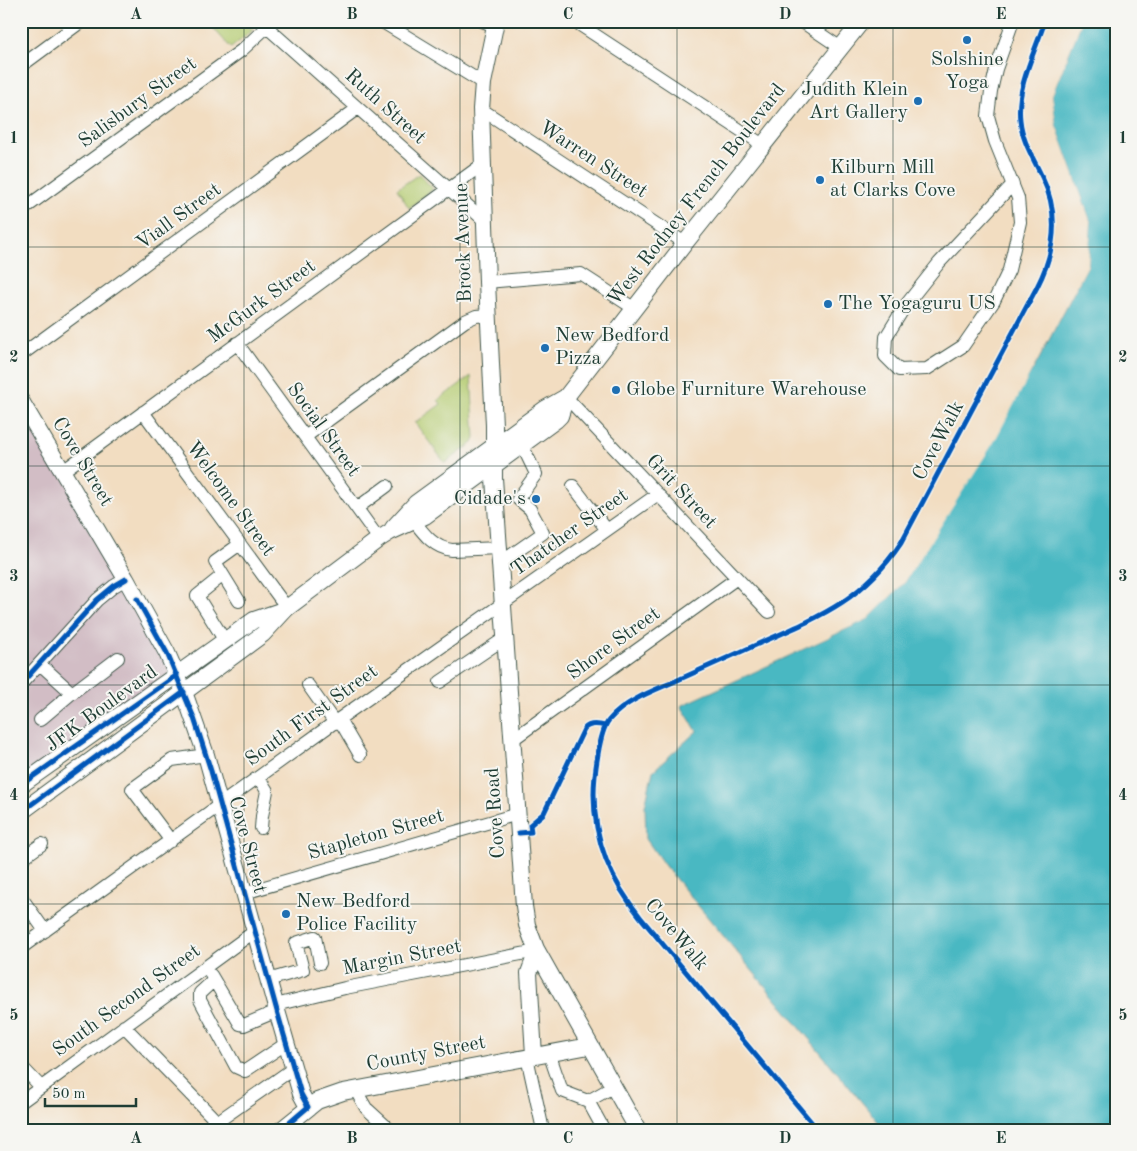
<svg xmlns="http://www.w3.org/2000/svg" width="1137" height="1151" font-family="'Old Standard TT',serif">
<rect width="100%" height="100%" fill="#f6f6f2"/>
<filter id="ink" filterUnits="userSpaceOnUse"><feTurbulence type="fractalNoise" baseFrequency=".02" numOctaves="2"/><feDisplacementMap in="SourceGraphic" scale="10" xChannelSelector="R" yChannelSelector="G"/><feConvolveMatrix kernelMatrix="1 2 1 2 8 2 1 2 1" color-interpolation-filters="sRGB"/></filter>
<filter id="wash" filterUnits="userSpaceOnUse"><feTurbulence type="fractalNoise" baseFrequency=".0096" numOctaves="4" result="noise"/><feDisplacementMap in="SourceGraphic" scale="20" xChannelSelector="R" yChannelSelector="G"/><feGaussianBlur stdDeviation="1.12" result="paint"/><feColorMatrix in="noise" values="0 0 0 0 0 0 0 0 0 0 0 0 0 0 0 0 0 1.4 0 .05"/><feComposite in="paint" operator="in"/></filter>
<g filter="url(#wash)">
<rect width="100%" height="100%" fill="#f2ddc1"/>
<!-- industrial -->
<path fill="#d2bdc5" d="M21 401 177 675 21 785Z"/>
<!-- green -->
<path fill="#b4cb70" stroke="#6a8452" d="M207 21H243L253 30 231 48Z
M419 174 433 189 409 208 397 189Z
M471 376 475 438 473 443 445 463 415 423 441 404 438 400Z"/>
<!-- water -->
<path fill="#4ab8c2" stroke="#347a7b" d="M1082 21H1116V1130H885L665 866 646 839 645 806 653 771 697 731 681 706 868 619 905 582 1038 361 1088 265 1091 223 1056 125 1052 95Z"/>
<!-- pier -->
<path fill="#f2ddc1" d="M1080 21H1082L1052 95 1056 125 1091 223 1088 265 994 442 905 582 868 619 679 706 680 703 866 617 903 580 1036 359 1085 264 1088 224 1053 125 1049 95Z"/>
</g>
<g filter="url(#ink)">
<g fill="none" stroke-linecap="round" stroke-linejoin="round">
<!-- minor casing -->
<g stroke="#3f5549" stroke-width="14">
<path id="minor" d="M260 21 485 221
M381 21 483 83
M482 21 495 26
M574 21 763 145
M801 21 841 48
M21 66 82 21
M481 109 685 243
M1013 184 939 263 905 306 886 337 885 356 899 370 927 369 963 346 994 301 1009 270 1020 222 1018 198 995 141 988 116 991 91 996 69 1013 21
M21 211 242 50 273 21
M487 282 581 274 635 309
M237 343 379 539
M21 355 358 108
M566 397 769 612
M143 412 287 608
M305 437 465 321 476 316 488 315
M63 471 483 164
M573 486 607 530
M357 508 387 486
M414 521C424 534 434 548 452 550L499 548
M500 563 543 533 530 509 518 499 536 474 522 445
M223 575 215 562 240 544
M225 641 197 596 223 575 239 601
M40 664 72 693 118 658
M440 682 505 638
M21 684 97 600 114 586 126 579
M308 685 335 723
M339 719 360 755
M40 720 72 693
M512 740 737 578
M259 778 267 791 262 816 261 828
M171 841 132 789 172 760 206 755
M21 859 42 844
M244 893 518 814
M21 897 45 931
M21 948 339 719 658 494
M211 975 240 1024 244 1025 277 1011
M214 980 200 993V1000L236 1067 245 1071 287 1043
M268 980 303 970 296 943 315 937 320 963
M275 1005 345 988 537 951
M124 1026 225 1130
M549 1053 562 1091 588 1101
M527 1057 543 1130
M21 1066 41 1087
M355 1089 366 1108 390 1130
M21 1102 255 931
M217 1122 294 1068
M604 1130 588 1101 613 1087"/>
</g>
<!-- major casing -->
<g stroke="#3f5549" stroke-width="18">
<path id="major" d="M496 21 483 83 481 109 487 282 494 425V478L524 906 527 925 536 949 638 1130
M21 401 126 579 167 653 184 692 206 755 277 1011 301 1094 308 1107
M393 528 416 503 545 409 566 397
M21 785 254 620 283 610
M21 812 263 634 287 608 379 539 390 532 425 516 556 420 560 416 566 397 685 243 862 21
M534 1055 529 973 537 951
M281 1130 317 1101 343 1092 589 1046"/>
</g>
<!-- minor -->
<use href="#minor" stroke="#fff" stroke-width="12"/>
<!-- major -->
<use href="#major" stroke="#fff" stroke-width="16"/>
<!-- cycleway casing -->
<g stroke="#f6f6f2" stroke-width="8">
<path id="cycleway" d="M137 599 167 653 194 718 211 771 277 1011 301 1094 308 1107 281 1130
M21 684 97 600 114 586 126 579
M21 785 177 675
M21 812 184 692
M519 833 531 832 530 825 544 813 584 729C589 723 598 724 605 726
M818 1130 641 918C611 881 594 842 594 794 594 778 599 732 609 720 627 699 656 690 680 679 709 666 738 653 767 640 824 615 865 597 901 543L1037 287C1055 252 1060 214 1042 177 1034 159 1022 141 1020 120 1016 87 1035 52 1045 21"/>
</g>
<!-- cycleway -->
<use href="#cycleway" stroke="#0057b8" stroke-width="5"/>
</g>
</g>
<!-- grid -->
<path fill="none" stroke="#1f3d34" stroke-width="1" stroke-opacity="0.55" d="M244 21V1130M460 21V1130M677 21V1130M893 21V1130M21 247H1116M21 466H1116M21 685H1116M21 904H1116"/>
<!-- markers -->
<g fill="#1f6fb2" stroke="#f6f6f2" stroke-width="2">
<circle cx="967" cy="40" r="5"/>
<circle cx="918" cy="101" r="5"/>
<circle cx="820" cy="180" r="5"/>
<circle cx="828" cy="304" r="5"/>
<circle cx="545" cy="348" r="5"/>
<circle cx="616" cy="390" r="5"/>
<circle cx="536" cy="499" r="5"/>
<circle cx="286" cy="914" r="5"/>
</g>
<g text-anchor="middle" dominant-baseline="central" stroke-width="4" stroke-linejoin="round" paint-order="stroke">
<!-- poi labels -->
<g font-size="20" fill="#1f3d34" stroke="#f6f6f2" text-anchor="start">
<text x="967" y="60" text-anchor="middle">Solshine<tspan x="967" dy="23">Yoga</tspan></text>
<text x="908" y="90" text-anchor="end">Judith Klein<tspan x="908" dy="23">Art Gallery</tspan></text>
<text x="830" y="168">Kilburn Mill<tspan x="830" dy="23">at Clarks Cove</tspan></text>
<text x="838" y="304">The Yogaguru US</text>
<text x="555" y="336">New Bedford<tspan x="555" dy="23">Pizza</tspan></text>
<text x="626" y="390">Globe Furniture Warehouse</text>
<text x="526" y="499" text-anchor="end">Cidade's</text>
<text x="296" y="902">New Bedford<tspan x="296" dy="23">Police Facility</tspan></text>
</g>
<!-- street labels -->
<g font-size="20" fill="#1f3d34" stroke="#f6f6f2">
<text transform="translate(138 103) rotate(-36)">Salisbury Street</text>
<text transform="translate(385 107) rotate(42)">Ruth Street</text>
<text transform="translate(593 160) rotate(33)">Warren Street</text>
<text transform="translate(697 195) rotate(-52)">West Rodney French Boulevard</text>
<text transform="translate(179 217) rotate(-36)">Viall Street</text>
<text transform="translate(464 243) rotate(-92)">Brock Avenue</text>
<text transform="translate(262 302) rotate(-36)">McGurk Street</text>
<text transform="translate(323 430) rotate(54)">Social Street</text>
<text transform="translate(939 441) rotate(-62)">CoveWalk</text>
<text transform="translate(82 462) rotate(59)">Cove Street</text>
<text transform="translate(681 492) rotate(47)">Grit Street</text>
<text transform="translate(230 499) rotate(54)">Welcome Street</text>
<text transform="translate(570 533) rotate(-35)">Thatcher Street</text>
<text transform="translate(614 644) rotate(-36)">Shore Street</text>
<text transform="translate(102 709) rotate(-36)">JFK Boulevard</text>
<text transform="translate(312 716) rotate(-36)">South First Street</text>
<text transform="translate(496 813) rotate(-94)">Cove Road</text>
<text transform="translate(376 835) rotate(-16)">Stapleton Street</text>
<text transform="translate(247 845) rotate(75)">Cove Street</text>
<text transform="translate(676 935) rotate(50)">CoveWalk</text>
<text transform="translate(402 958) rotate(-11)">Margin Street</text>
<text transform="translate(127 1001) rotate(-36)">South Second Street</text>
<text transform="translate(426 1054) rotate(-11)">County Street</text>
</g>
</g>
<!-- margin -->
<rect width="1137" height="1151" fill="none" stroke="#f6f6f2" stroke-width="55"/>
<!-- scale -->
<path d="M45 1098v8h91v-8" fill="none" stroke="#1f3d34" stroke-width="2.5"/>
<text x="52" y="1098" font-size="15" fill="#1f3d34" stroke="#f6f6f2" stroke-width="4" paint-order="stroke">50 m</text>
<rect x="28" y="28" width="1082" height="1096" fill="none" stroke="#1f3d34" stroke-width="2"/>
<g font-size="16" text-anchor="middle" font-weight="bold" fill="#1f3d34">
<text x="136" y="19">A</text>
<text x="352" y="19">B</text>
<text x="568" y="19">C</text>
<text x="785" y="19">D</text>
<text x="1001" y="19">E</text>
<text x="14" y="143">1</text>
<text x="1123" y="143">1</text>
<text x="14" y="362">2</text>
<text x="1123" y="362">2</text>
<text x="14" y="581">3</text>
<text x="1123" y="581">3</text>
<text x="14" y="800">4</text>
<text x="1123" y="800">4</text>
<text x="14" y="1020">5</text>
<text x="1123" y="1020">5</text>
<text x="136" y="1143">A</text>
<text x="352" y="1143">B</text>
<text x="568" y="1143">C</text>
<text x="785" y="1143">D</text>
<text x="1001" y="1143">E</text>
</g>
</svg>
